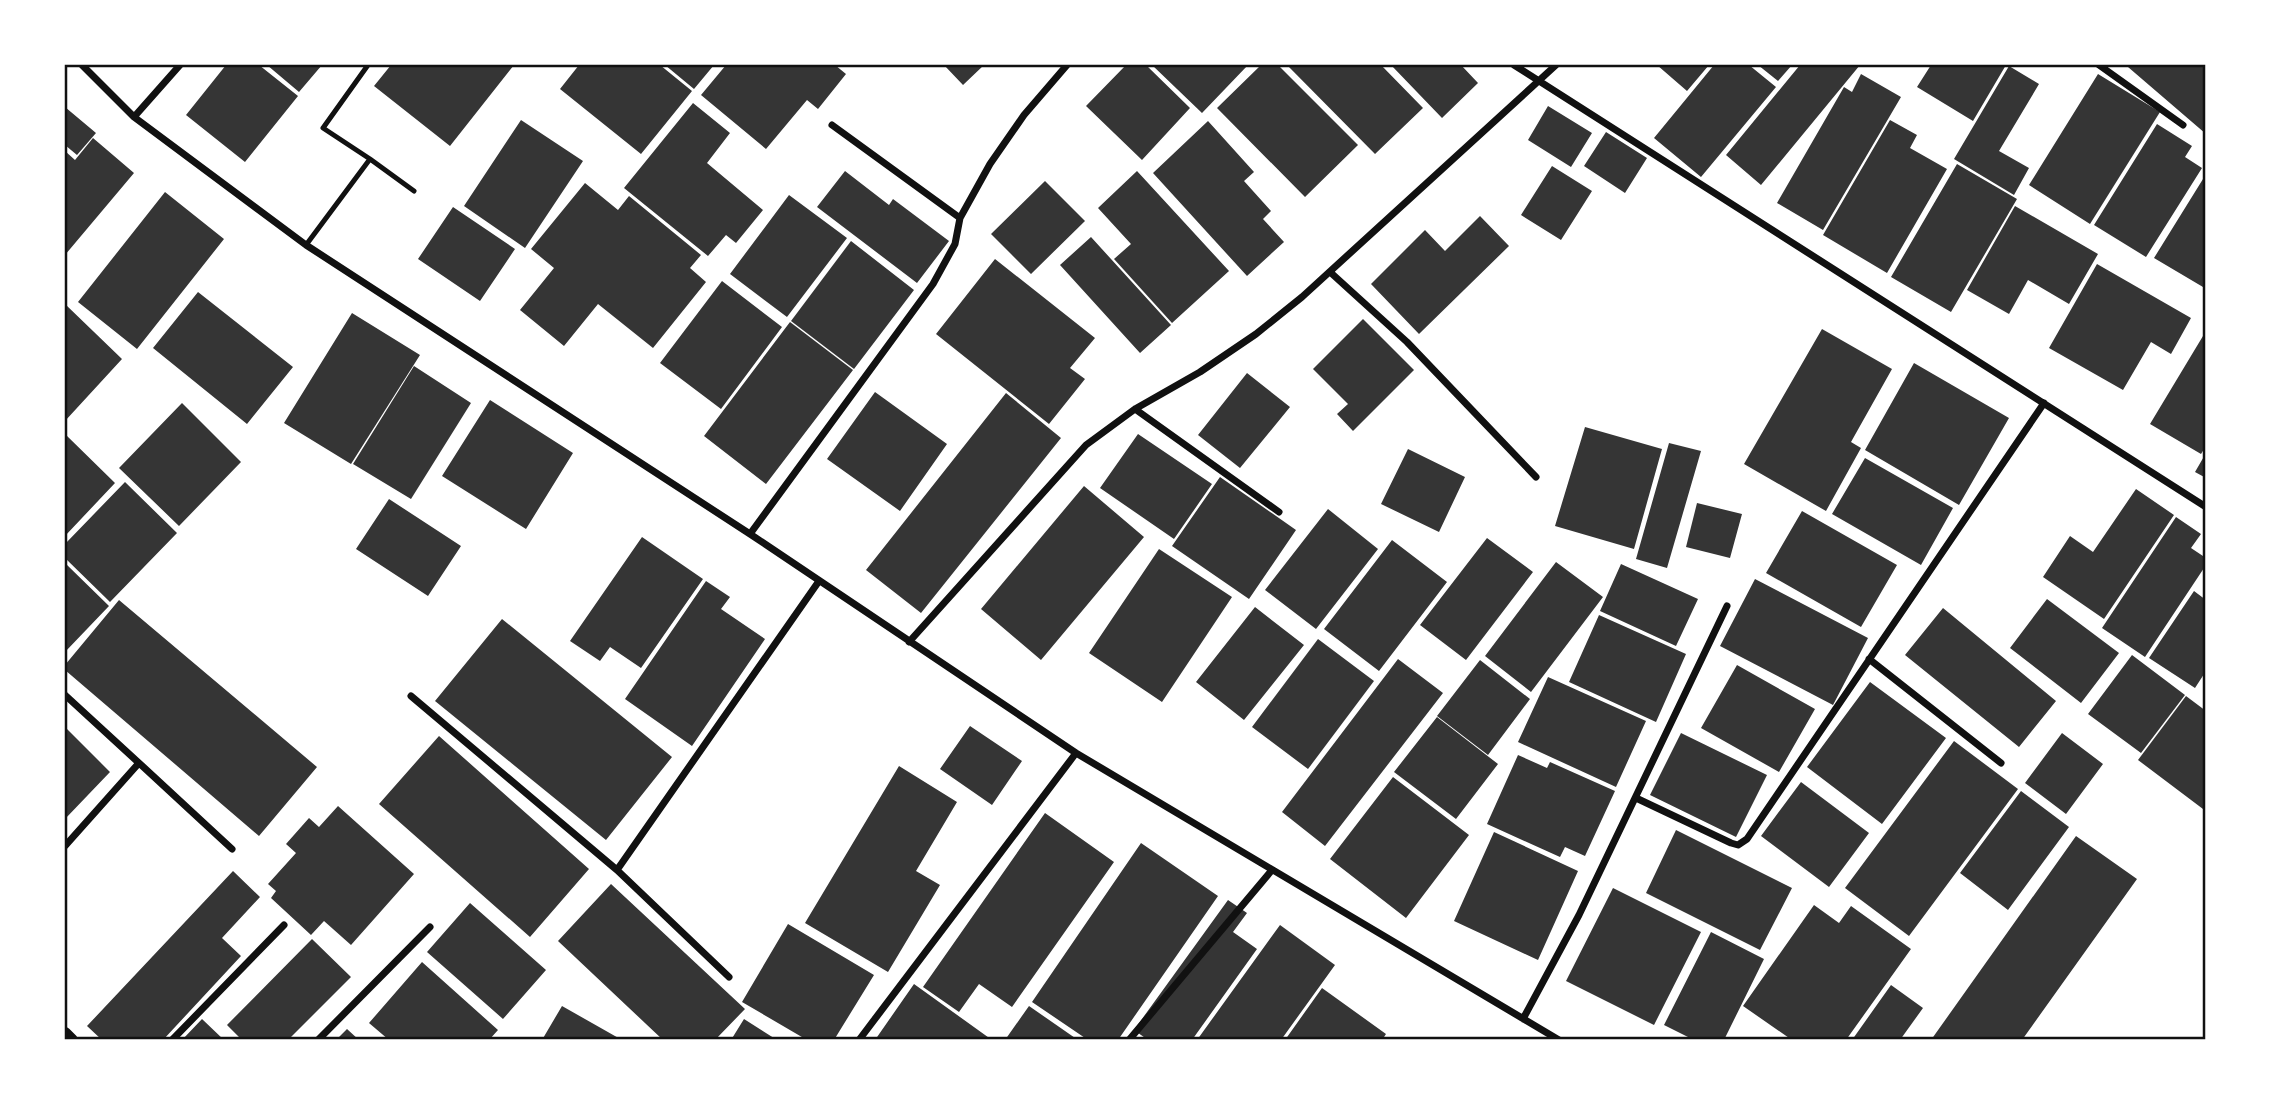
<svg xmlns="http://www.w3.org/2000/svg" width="2271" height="1105" font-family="'Work Sans',sans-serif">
<rect width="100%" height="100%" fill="#fff"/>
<!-- building -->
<path fill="#353535" d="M226 65H259L298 96 245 162 186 115Z
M267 65H322L299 92Z
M391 65H514L450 146 374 86Z
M579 65H660L692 91 641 154 560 89Z
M665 65H714L694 89Z
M726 65H835L846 74 818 109 807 100 766 149 701 95Z
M944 65H984L963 85Z
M1126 65H1146L1190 108 1142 160 1086 106Z
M1152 65H1248L1202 113Z
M1261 65H1278L1358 145 1305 197 1217 108Z
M1287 65H1381L1423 108 1375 154Z
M1391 65H1461L1478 83 1442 118Z
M1657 65H1709L1687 91Z
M1714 65H1749L1776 87 1701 177 1654 138Z
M1758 65H1792L1778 81Z
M1800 65H1860L1761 185 1726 155Z
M1931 65H2006L1973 121 1917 87Z
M2130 65H2206V134L2128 67Z
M2009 66 2039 84 1999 151 2029 168 2014 195 1954 159Z
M1861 74 1901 97 1823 230 1777 203 1844 87 1852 92Z
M2098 74 2160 112 2090 224 2029 185Z
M693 103 730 133 707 163 763 210 736 243 726 235 708 256 624 188Z
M1548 106 1592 133 1571 167 1528 140Z
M65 107 96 133 77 155 65 145Z
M521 120 583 161 525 248 464 206Z
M1890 120 1917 135 1910 148 1947 169 1887 273 1823 235Z
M1208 121 1254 172 1244 181 1271 211 1263 219 1284 242 1247 276 1153 173Z
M2157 124 2192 146 2185 157 2202 168 2146 257 2094 225Z
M1606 132 1647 158 1625 193 1584 166Z
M93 138 134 173 65 255V151L75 160Z
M1957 164 2017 199 1951 312 1891 277Z
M1552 166 1592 191 1561 240 1521 215Z
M845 171 889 205 893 199 949 241 917 283 817 207Z
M1137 171 1229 271 1172 323 1114 259 1131 244 1098 208Z
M2203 179 2206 181V282L2203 287 2154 258Z
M1045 181 1085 221 1031 274 991 234Z
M585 183 618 210 629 196 701 255 690 268 706 282 653 348 598 304 564 346 520 310 554 268 531 249Z
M165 192 224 239 137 349 78 302Z
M789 195 847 238 787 317 730 274Z
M2015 206 2098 254 2069 304 2028 280 2009 314 1967 290Z
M453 207 515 249 480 301 418 259Z
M1480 216 1509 246 1419 334 1371 284 1425 230 1445 251Z
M1091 237 1171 325 1140 353 1060 265Z
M851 241 914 290 854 369 791 321Z
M995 259 1095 338 1070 368 1085 379 1049 424 936 334Z
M2097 264 2191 318 2171 354 2151 342 2123 390 2049 348Z
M722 281 782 327 721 409 660 363Z
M198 292 293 367 247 424 153 348Z
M65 304 122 359 65 421Z
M352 313 420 355 351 464 284 423Z
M1363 319 1414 370 1353 431 1337 414 1348 404 1313 369Z
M790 322 853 370 766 484 704 436Z
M1822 329 1892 369 1851 442 1861 448 1826 511 1744 464Z
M2206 331V446L2201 454 2150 424Z
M1914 363 2009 418 1959 505 1865 450Z
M414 366 471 403 411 499 353 464Z
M1247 373 1290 407 1240 468 1198 435Z
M875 392 947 444 900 511 827 459Z
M1006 393 1061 438 921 613 866 570Z
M490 400 573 453 526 529 442 476Z
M182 403 241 462 179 526 119 468Z
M1585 427 1662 449 1634 549 1555 526Z
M65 434 115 483 65 536Z
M1138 434 1212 484 1174 539 1100 488Z
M1669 443 1701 451 1667 568 1636 559Z
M1408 449 1465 477 1439 532 1381 504Z
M2206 453V478L2195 472Z
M1865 458 1953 508 1921 565 1832 514Z
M1220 477 1296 530 1249 599 1172 546Z
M125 482 177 533 110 602 65 558V544Z
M1084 486 1144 537 1041 660 981 609Z
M2136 489 2174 515 2104 619 2043 577 2070 536 2093 552Z
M389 499 461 546 428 596 356 549Z
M1697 503 1742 514 1730 558 1686 547Z
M1328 509 1378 549 1316 629 1265 590Z
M1802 511 1897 565 1861 627 1766 573Z
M2176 517 2201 534 2191 548 2206 558V565L2145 657 2102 628Z
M642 537 703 579 641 668 610 647 600 661 570 641Z
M1487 538 1533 572 1466 660 1420 625Z
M1392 540 1447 582 1379 671 1324 629Z
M1159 549 1232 597 1162 702 1089 653Z
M1556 562 1603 597 1531 692 1485 656Z
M65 563 109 606 65 652Z
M1621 564 1698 599 1676 646 1600 611Z
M1755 579 1868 638 1833 705 1720 646Z
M706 581 730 597 721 609 765 639 692 746 625 699Z
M2194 591 2206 600V671L2195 688 2149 658Z
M2047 599 2119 653 2081 703 2010 648Z
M119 600 317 767 259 836 65 670V665Z
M1255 607 1304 645 1244 720 1196 682Z
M1943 608 2056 701 2019 747 1905 655Z
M1599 615 1686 654 1656 722 1569 682Z
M502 619 672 757 606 840 435 701Z
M1318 639 1374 681 1308 769 1252 727Z
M2132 655 2185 695 2141 753 2088 714Z
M1398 659 1443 693 1325 846 1282 812Z
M1480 660 1530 699 1488 755 1437 716Z
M1737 665 1815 709 1779 772 1701 728Z
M1548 677 1646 721 1616 787 1518 742Z
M1870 682 1946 738 1882 824 1807 767Z
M2186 696 2206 711V804L2203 809 2138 760Z
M1437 717 1498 764 1456 819 1394 772Z
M970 726 1022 761 992 805 940 769Z
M65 727 110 772 65 819Z
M1681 733 1767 775 1736 837 1650 795Z
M2062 733 2103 764 2066 814 2025 783Z
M439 736 589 869 530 937 379 804Z
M1954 741 2018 789 1909 936 1845 888Z
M1518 755 1547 768 1550 762 1615 791 1585 856 1565 847 1560 857 1487 824Z
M899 766 957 802 916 871 940 885 888 972 805 923Z
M1393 777 1469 835 1406 918 1330 859Z
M1801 782 1869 833 1829 887 1761 836Z
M2021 791 2069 827 2008 910 1960 873Z
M338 806 414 874 351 945 324 921 311 935 271 898 276 891 268 884 296 853 286 844 309 818 319 827Z
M1045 813 1114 862 1012 1007 979 984 959 1012 923 987Z
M1676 830 1792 888 1760 950 1646 893Z
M1494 832 1578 871 1538 960 1454 921Z
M2076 836 2137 879 2022 1040H1931Z
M1141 843 1218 896 1118 1040H1088L1032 1002Z
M233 871 260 897 222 938 241 956 163 1040H102L87 1026Z
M611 884 745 1009 715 1040H663L558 941Z
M1613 888 1701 932 1654 1025 1566 981Z
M1228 900 1247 913 1233 932 1257 949 1192 1040H1148L1134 1030Z
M470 903 546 970 503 1019 427 952Z
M1814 905 1839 923 1851 906 1911 949 1846 1040H1792L1743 1006Z
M788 924 874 975 834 1040H807L742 1002Z
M1280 925 1335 965 1281 1040H1197Z
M1711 932 1764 959 1724 1040H1694L1664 1025Z
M312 939 351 977 288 1040H242L227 1025Z
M422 962 498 1030 489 1040H389L369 1023Z
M914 984 992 1040H875Z
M1891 985 1923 1008 1900 1040H1852Z
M1322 988 1386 1034 1382 1040H1285Z
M562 1006 622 1040H542Z
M1029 1006 1078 1040H1005Z
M202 1019 224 1040H182Z
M744 1019 777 1040H731Z
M347 1029 359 1040H336Z"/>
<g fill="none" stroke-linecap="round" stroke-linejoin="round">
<!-- service -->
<path stroke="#111" stroke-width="5" d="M370 159 414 191
M306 245 370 159 323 128 368 65"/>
<!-- minor -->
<path stroke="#111" stroke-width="7" d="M82 65 134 117 306 245 750 534 1076 753 1559 1040
M1514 65 2206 507
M2099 65 2183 125
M134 117 180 65
M832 125 960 218
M1330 272 1407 342 1536 477
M1135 409 1279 512
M750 534 933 284 955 244 960 218 990 164 1024 115 1067 65
M909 642 1086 445 1135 409 1200 372 1256 334 1302 297 1556 65
M1869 659 2001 763
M65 695 139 763 65 846
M411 696 617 870 729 977
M139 763 232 849
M1636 798 1731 843 1738 845 1747 839 2044 403
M617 870 819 581
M1523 1019 1579 915 1727 606
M172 1040 284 925
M318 1040 430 927
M859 1040 1076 753
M1129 1040 1272 870"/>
<!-- tertiary -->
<path stroke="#111" stroke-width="12" d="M65 1033 72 1040"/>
</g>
<!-- border -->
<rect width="2271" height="1105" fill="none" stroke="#ffffff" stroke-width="133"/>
<rect x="66" y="66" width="2138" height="972" fill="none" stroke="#111" stroke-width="2.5"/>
</svg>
